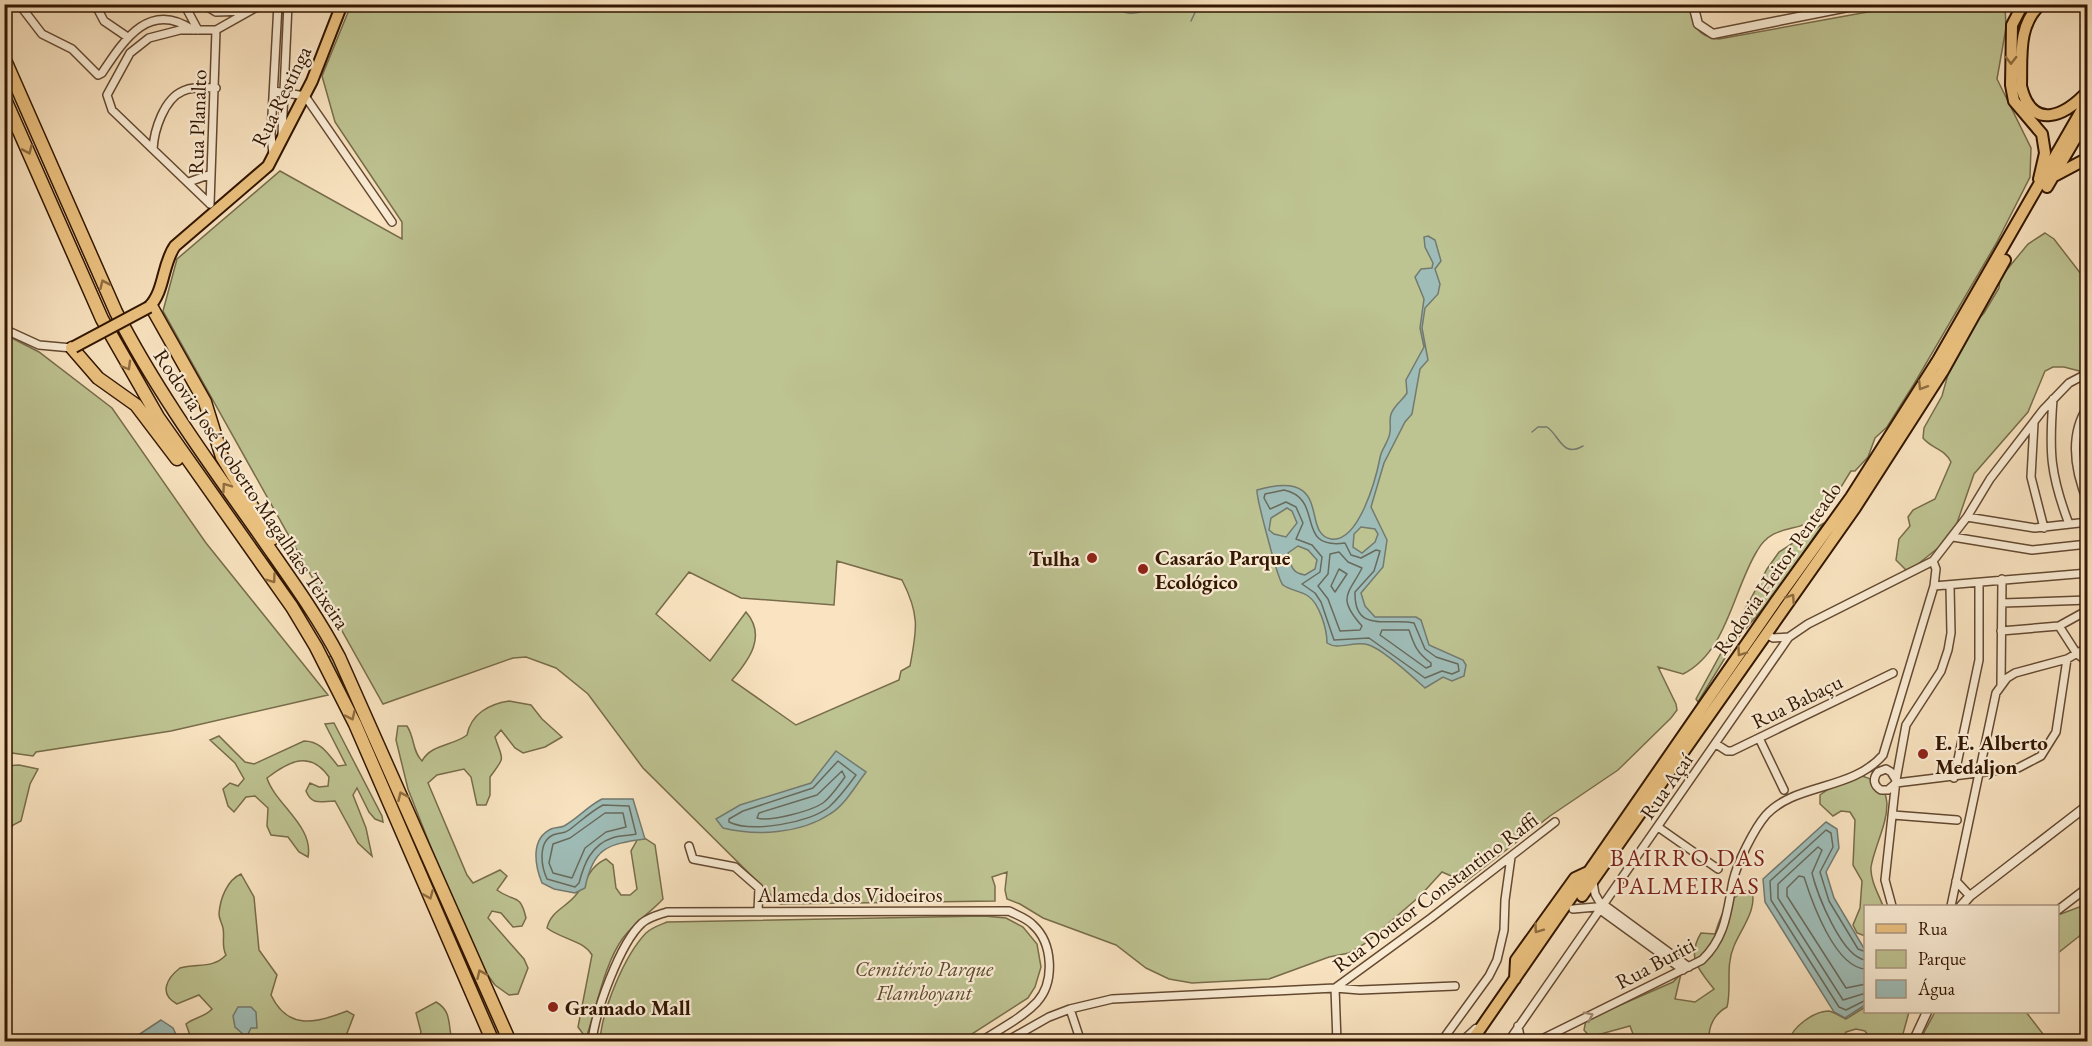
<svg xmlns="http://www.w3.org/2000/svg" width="2092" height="1046" font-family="'EB Garamond',serif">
<rect width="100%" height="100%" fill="#f9e3c0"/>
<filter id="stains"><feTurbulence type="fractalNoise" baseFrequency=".00333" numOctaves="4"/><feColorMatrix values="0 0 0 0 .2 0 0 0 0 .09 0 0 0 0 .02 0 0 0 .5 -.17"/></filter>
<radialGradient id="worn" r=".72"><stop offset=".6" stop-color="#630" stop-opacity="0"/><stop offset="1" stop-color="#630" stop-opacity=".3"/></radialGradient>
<!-- green -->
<path fill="#bec392" stroke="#786c4a" stroke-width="1.5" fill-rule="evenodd" d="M1689 4C1692 24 1697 37 1719 39L1906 5H2005L2006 28 1997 79 2031 148 2030 177 1997 242 1914 384 1887 427 1875 438 1868 457 1855 471H1851C1841 486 1830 509 1815 519 1797 533 1773 523 1757 551 1733 590 1727 652 1683 674L1658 667 1676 704 1677 710 1671 718 1618 770 1550 816 1465 882 1442 872 1420 896 1366 943 1349 953 1329 957 1269 979 1192 983 1169 979 1146 968 1116 945 1043 918 1020 904 1007 899 1005 890 1007 872 992 877 995 886V901L780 904 643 768 588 694 556 668 526 657 513 658 383 704 163 311 177 259 280 171 402 239V222L335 122 322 76 351 5ZM837 561 902 580C920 615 917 629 910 666L901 671 899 680 796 725 732 680C749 660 767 636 746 612L710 661 656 614 689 572 741 598 834 605Z
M2045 233 2054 239 2081 274 2086 267 2087 257V373L2064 367H2053L2045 371 2028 412 1974 474 1957 523 1938 548 1908 572 1896 560 1899 539 1910 526 1908 517 1913 510 1935 499 1951 462C1945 449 1932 449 1923 438L1924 428 1942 396 1957 342 1984 313 1999 288 2000 278 2028 244Z
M4 334 39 352 112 408 206 543 328 695 171 731 36 752 33 756 5 752Z
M1824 523 1772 598 1736 640 1698 702 1696 699 1767 569 1779 552Z
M334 654 506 1041H497L327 658Z
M509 701 531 705 542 719 562 737 545 747 523 753 515 748 501 730 495 737C503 762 506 755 490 777V795L486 805H477L471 777 464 769 437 775 428 783 467 875 473 883 500 870 507 876 497 890C514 903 520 892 526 918L522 926 513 927 501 913 492 911 488 918 524 959 528 968 518 994 509 995 495 985 484 970 450 896 408 789 396 740 398 726H407C415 738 412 751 422 761 431 744 453 746 467 735 471 714 489 704 509 701Z
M334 723 382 816 383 822 375 819 369 812 357 788 353 795 366 828 372 856 358 843 335 801C321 801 312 806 306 791L310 783 319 787 328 786 329 777C310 750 289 761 267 778 275 804 314 826 308 857L299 852 288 837 271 835 267 826 268 808 255 796 246 797 234 812 228 806 223 789 230 783 238 786 244 779 235 763 210 740 219 736 245 762 254 764 304 741C321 741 328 754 338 766L346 765 325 724Z
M19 765 38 769 30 784 21 821 13 825 5 836V766Z
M1862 776C1909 789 1876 836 1871 867 1870 880 1879 895 1883 906H1866L1865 936 1857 933 1853 925 1860 908 1862 881 1853 865 1855 820 1850 812 1841 811 1833 816 1820 804V795C1832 786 1846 777 1862 776Z
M640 835 655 845 663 899C650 913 635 922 623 938 604 964 597 1007 586 1038L578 1027 592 955C583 940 561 939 547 928 551 911 565 908 575 896 587 883 588 867 606 859L613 865 616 888 621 895H630L637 889 631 851Z
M241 874 254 897 259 950 277 975 271 995C288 1031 317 1023 347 1011L354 1015 344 1041 262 1042 253 1037 241 1041H192L186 1024C195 1017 205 1017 212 1009L199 995 177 1004C158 994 167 978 180 968 197 963 213 969 226 955 221 945 225 938 223 928 222 923 219 919 219 914 220 899 227 880 241 874Z
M1751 889C1759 907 1741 929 1734 946 1725 966 1732 988 1727 1007 1714 1014 1708 1027 1709 1041L1669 1039 1666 1041H1631L1633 1034 1630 1026 1590 1037 1584 1030 1586 1020 1673 982 1681 974 1675 999 1695 1002 1714 989C1699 970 1686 958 1701 933L1715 934C1721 914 1728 895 1751 889Z
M2087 904V930L2058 953V915Z
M984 916 1006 918 1023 927 1037 944 1041 967 1035 987 1028 998 961 1041H600C602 1010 624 956 646 933 651 928 660 925 667 922Z
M436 1002C452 1011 448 1025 452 1041H418L421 1032 416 1013Z
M1865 1007 1866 1012H1909L1901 1041H1872L1865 1031 1856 1029 1846 1032 1841 1041H1789C1792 1027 1814 1011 1829 1011 1834 1012 1841 1017 1846 1019Z
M1935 1012H2026L2043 1034 2033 1041H1926L1921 1038Z"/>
<!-- water -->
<path fill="#9fbdb8" stroke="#737a6f" stroke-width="1.5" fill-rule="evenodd" d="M1428 236 1435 240 1441 261 1435 269 1440 284 1438 294 1425 308 1422 328 1428 360 1420 369 1412 414 1405 422 1384 463 1371 507 1387 540 1383 567 1361 593 1365 606 1375 617H1416L1421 620 1429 645 1463 660 1466 665 1464 676 1452 681 1443 677 1425 688C1414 678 1384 650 1369 645 1354 640 1339 651 1327 643 1327 630 1320 604 1308 596 1301 591 1289 590 1283 585 1278 581 1256 496 1257 490 1335 468 1300 534 1331 539 1359 543 1376 478 1380 458 1381 449 1389 442 1390 432 1391 426 1389 420 1391 414 1395 404 1402 401 1407 393L1406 380 1424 347 1420 328 1424 299 1415 277 1421 269 1432 268 1433 263 1425 247 1424 237ZM1287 508 1292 511 1297 523 1286 537 1274 534 1269 530 1271 518ZM1361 527 1375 529 1378 534 1375 542 1362 553 1353 547 1354 534ZM1298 546 1308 550 1317 560 1315 569 1305 575C1291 573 1291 565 1288 553Z
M836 751 866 772C856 785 845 805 830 814 800 834 756 836 723 828L716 819 740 805 811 783Z
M602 799H633L645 839C607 844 593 848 585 888L575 893 554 889 542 883C535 866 530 839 551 829 555 827 560 828 564 826 578 818 588 806 602 799Z
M1826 822 1837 829 1839 848 1826 872 1834 898 1865 950V1005L1845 1018 1834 1012 1765 902 1763 879Z
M238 1007H251L256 1012 257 1028H251L248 1034 244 1035 235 1027 233 1016Z
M161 1020 173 1028 179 1041H129Z"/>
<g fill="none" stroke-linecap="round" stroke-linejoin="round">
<!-- shore -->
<path stroke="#686a5c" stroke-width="1.5" d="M1284 490C1326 499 1293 550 1345 543L1351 555 1361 558 1376 550 1380 551 1374 571 1355 592C1354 635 1390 617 1414 623L1425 649 1436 657 1458 664 1459 671 1452 674 1442 671 1425 678 1369 638 1334 640 1321 602 1315 593 1302 584 1320 572 1322 557 1312 545 1296 539 1303 523 1296 507 1286 502 1270 509 1264 498 1265 494Z
M1339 552 1348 562 1362 568C1349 594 1336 597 1362 626L1360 630 1340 631 1328 599 1318 586 1328 574 1330 554Z
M1339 569 1347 574 1335 592 1331 586Z
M1382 630H1409C1414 645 1417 653 1431 663V666L1426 668 1380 635Z
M838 761 856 775C848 786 839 798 829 807 810 823 751 833 729 822V819L743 811 813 788Z
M842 771 845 777C839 785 831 797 823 803 811 811 770 822 757 818L759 813 817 795Z
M603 805 629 806 636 834C628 836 619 835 612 838 591 845 584 864 579 883L575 887 547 879C541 866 537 839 556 834 561 832 564 834 569 830 581 821 590 812 603 805Z
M605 813H623L626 827 606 832 585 848 572 878 553 873 549 863 553 844 570 838Z
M1866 952 1858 949 1829 901 1820 872 1833 847 1831 833 1826 830 1770 881 1771 900 1839 1007 1846 1010 1866 1000
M1866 960C1842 958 1817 894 1812 873L1822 850 1818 847 1778 884V898L1843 1000 1866 993
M1866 969C1835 968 1812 902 1804 877L1799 876 1787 888V896L1846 988 1866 984"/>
<!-- stream -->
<path stroke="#737a6f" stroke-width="1.5" d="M1114 5C1123 15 1133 15 1146 10L1150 4
M1191 21 1199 4
M1532 432 1538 427H1547C1560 436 1562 458 1583 446"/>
<!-- minor casing -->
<g stroke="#644931" stroke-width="10">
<path id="minor" d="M19 4 42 34 72 49 98 75 102 73C124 40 149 0 193 30
M95 4 104 21 126 36
M184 4 198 30
M203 4 216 12 248 11
M274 91 305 96 392 222
M282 135 288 4
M153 149C154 130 164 99 183 91 193 86 205 88 216 88
M273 155 271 134 278 4
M189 182 211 174
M210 204 112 110 107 95 130 53 149 38 180 30H216L262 4
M210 204 216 30
M4 329 39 345 72 348
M2053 399C2049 452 2050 474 2069 524
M2088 406C2068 436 2075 472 2088 503
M2034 423 2031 477 2044 528
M1967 517 2035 528 2088 522
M1953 537 2032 550 2088 544
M1934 586 2088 573
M2002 603 2088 600
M2059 626 2077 654 2088 662
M2001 631 2059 626 2088 610
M1766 634 1773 638 1789 637
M2001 685 2002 579
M1759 738 1784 790
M1716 744 1727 751H1732L1893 673
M1954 778 1979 660V583
M1896 783 2018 768 2041 756 2056 732 2067 659
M1896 783 1888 790H1881C1874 786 1872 779 1878 772L1886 769 1891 772 1896 780
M1893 815 1957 820
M1658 827 1718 869
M689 846 693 859 735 867 759 888 758 911
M1956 881 1970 896
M1593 882 1595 894 1599 901 1689 967
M1892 906 1885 880 1896 780 1906 725 1941 671 1948 650 1951 633 1950 586
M1951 906 1996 693 2007 678 2015 673 2067 659 2088 647
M1573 909 1596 907 1683 970
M2058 910 2088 887
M1070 1009 1081 1042
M1518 1026 1521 1042
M592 1042C595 1012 620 943 642 923 649 917 658 915 667 912L1009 911C1017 915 1028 919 1033 925 1053 943 1055 982 1037 1002 1021 1019 999 1029 980 1042
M1005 1042 1049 1017 1070 1009 1112 999 1335 988 1360 990 1455 986
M1337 1042 1335 988 1431 918 1555 822
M1441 1042 1489 976 1497 960 1504 930 1505 900 1511 857
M1508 1042 1789 637 1808 624 1933 561 1967 517 1990 479 2043 410 2069 383 2088 373
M1536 1042 1702 960C1726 937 1727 911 1733 881 1737 863 1754 829 1766 815 1795 783 1852 791 1883 755L1934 586 1936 569 1933 561"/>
</g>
<!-- tertiary casing -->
<g stroke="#644931" stroke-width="11">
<path id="tertiary" d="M1693 4 1698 24 1713 34 1863 4
M1961 906 1970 896 2088 805
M1462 1042 1476 1029
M1913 1042 1927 1012"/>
</g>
<!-- primary casing -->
<g stroke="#321601" stroke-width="14">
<path id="primary" d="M2023 4 2012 25 2011 85 2014 101 2042 134 2045 153 2039 179
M2041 4C2017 25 2022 58 2021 86 2032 132 2065 116 2088 91
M2056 175 2088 158
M2047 187 2088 117
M149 307C165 291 162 264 175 246L268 166 312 81 342 4
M1582 896 1855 508 1943 371 2005 260
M1515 979 1516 960 1575 878 1590 871
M1471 1042 1776 601 1851 497 1938 360 2088 99"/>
</g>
<!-- motorway casing -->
<g stroke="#321601" stroke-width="15">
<path id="motorway" d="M4 58 116 312C157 392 210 464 262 538 289 577 317 615 339 657L510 1042
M4 97 102 319 158 417 292 607 316 647 355 724 493 1042
M151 306 205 402 222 457 272 539
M72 348 98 378 136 405 177 459"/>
</g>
<!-- minor -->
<use href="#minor" stroke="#fbedd6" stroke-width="7"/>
<!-- tertiary -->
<use href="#tertiary" stroke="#fbedd6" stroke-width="8"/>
<!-- primary -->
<use href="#primary" stroke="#ecc280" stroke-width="10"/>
<!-- motorway -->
<use href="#motorway" stroke="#ecc280" stroke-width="12"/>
<!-- primary-bridge casing -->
<g stroke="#321601" stroke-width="14" stroke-linecap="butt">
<path id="primary-bridge" d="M74 347 149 307"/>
</g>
<!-- primary-bridge -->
<use href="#primary-bridge" stroke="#ecc280" stroke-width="10"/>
</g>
<!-- one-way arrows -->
<defs><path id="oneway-chevron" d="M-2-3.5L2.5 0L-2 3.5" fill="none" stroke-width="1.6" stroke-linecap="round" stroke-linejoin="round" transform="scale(1.5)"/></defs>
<g stroke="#8f6c40">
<use href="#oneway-chevron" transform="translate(2011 60) rotate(90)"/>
<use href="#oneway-chevron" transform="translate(28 150) rotate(66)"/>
<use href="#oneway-chevron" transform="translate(104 284) rotate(-114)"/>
<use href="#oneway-chevron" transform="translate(127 366) rotate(60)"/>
<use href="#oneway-chevron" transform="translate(1922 386) rotate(122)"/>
<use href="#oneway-chevron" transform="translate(226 487) rotate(-125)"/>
<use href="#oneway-chevron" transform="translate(272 579) rotate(54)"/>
<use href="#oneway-chevron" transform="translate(1791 598) rotate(-56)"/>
<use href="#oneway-chevron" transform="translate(1741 652) rotate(125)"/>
<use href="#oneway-chevron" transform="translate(351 716) rotate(65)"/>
<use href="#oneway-chevron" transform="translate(402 796) rotate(-114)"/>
<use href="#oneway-chevron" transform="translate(429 895) rotate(67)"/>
<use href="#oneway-chevron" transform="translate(1538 929) rotate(126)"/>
<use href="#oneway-chevron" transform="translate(481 974) rotate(-114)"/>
</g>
<use stroke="#a18c76" href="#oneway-chevron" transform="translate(1589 1016) rotate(-26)"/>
<!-- markers -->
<g fill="#8f2418" stroke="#fbedd6" stroke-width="2">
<circle cx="1092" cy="558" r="6"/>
<circle cx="1143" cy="569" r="6"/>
<circle cx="1923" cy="754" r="6"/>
<circle cx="553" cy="1007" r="6"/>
</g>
<g text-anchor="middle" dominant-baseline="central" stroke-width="4.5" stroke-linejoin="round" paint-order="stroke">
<!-- street labels -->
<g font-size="21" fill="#321601" stroke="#fbedd6">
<text transform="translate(281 96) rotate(-64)">Rua Restinga</text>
<text transform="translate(197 122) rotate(-88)">Rua Planalto</text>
<text transform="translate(252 489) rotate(56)">Rodovia José Roberto Magalhães Teixeira</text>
<text transform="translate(1777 568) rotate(-55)">Rodovia Heitor Penteado</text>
<text transform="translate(1797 701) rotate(-26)">Rua Babaçu</text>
<text transform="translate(1666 786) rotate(-55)">Rua Açaí</text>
<text transform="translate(1435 892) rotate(-37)">Rua Doutor Constantino Raffi</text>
<text x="850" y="894">Alameda dos Vidoeiros</text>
<text transform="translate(1655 963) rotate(-28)">Rua Buriti</text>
</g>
<!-- poi labels -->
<g font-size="21" font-weight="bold" fill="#321601" stroke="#fbedd6" text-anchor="start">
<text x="1155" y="557">Casarão Parque<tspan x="1155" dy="24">Ecológico</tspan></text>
<text x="1080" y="558" text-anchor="end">Tulha</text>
<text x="1935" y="742">E. E. Alberto<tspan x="1935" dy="24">Medaljon</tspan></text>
<text x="565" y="1007">Gramado Mall</text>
</g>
<!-- park labels -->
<g font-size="21" font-style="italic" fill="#5c4a2c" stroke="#fbedd6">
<text x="924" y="968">Cemitério Parque<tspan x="924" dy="24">Flamboyant</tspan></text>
</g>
<!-- quarter labels -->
<g font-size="24" letter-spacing="1.5" fill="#7a1f14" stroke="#fbedd6">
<text x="1688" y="857">BAIRRO DAS<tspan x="1688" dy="28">PALMEIRAS</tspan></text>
</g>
</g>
<!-- margin -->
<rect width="2092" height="1046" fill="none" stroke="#f9e3c0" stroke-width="24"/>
<rect x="6" y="6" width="2080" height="1034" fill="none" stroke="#321601" stroke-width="3"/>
<rect x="12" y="12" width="2068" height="1022" fill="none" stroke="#321601" stroke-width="1.5"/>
<!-- legend -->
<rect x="1864" y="905" width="195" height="108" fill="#fbedd6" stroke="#ab9781" stroke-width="1.5"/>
<rect x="1876" y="924" width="30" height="9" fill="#ecc280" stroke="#ab9781" stroke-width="1.5"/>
<text x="1918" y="935" font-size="18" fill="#321601">Rua</text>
<rect x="1876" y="950" width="30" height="18" fill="#bec392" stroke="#ab9781" stroke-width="1.5"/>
<text x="1918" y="965" font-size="18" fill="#321601">Parque</text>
<rect x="1876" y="980" width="30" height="18" fill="#9fbdb8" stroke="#ab9781" stroke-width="1.5"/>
<text x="1918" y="995" font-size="18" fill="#321601">Água</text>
<rect width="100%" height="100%" filter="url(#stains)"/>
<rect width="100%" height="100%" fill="url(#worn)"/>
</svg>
